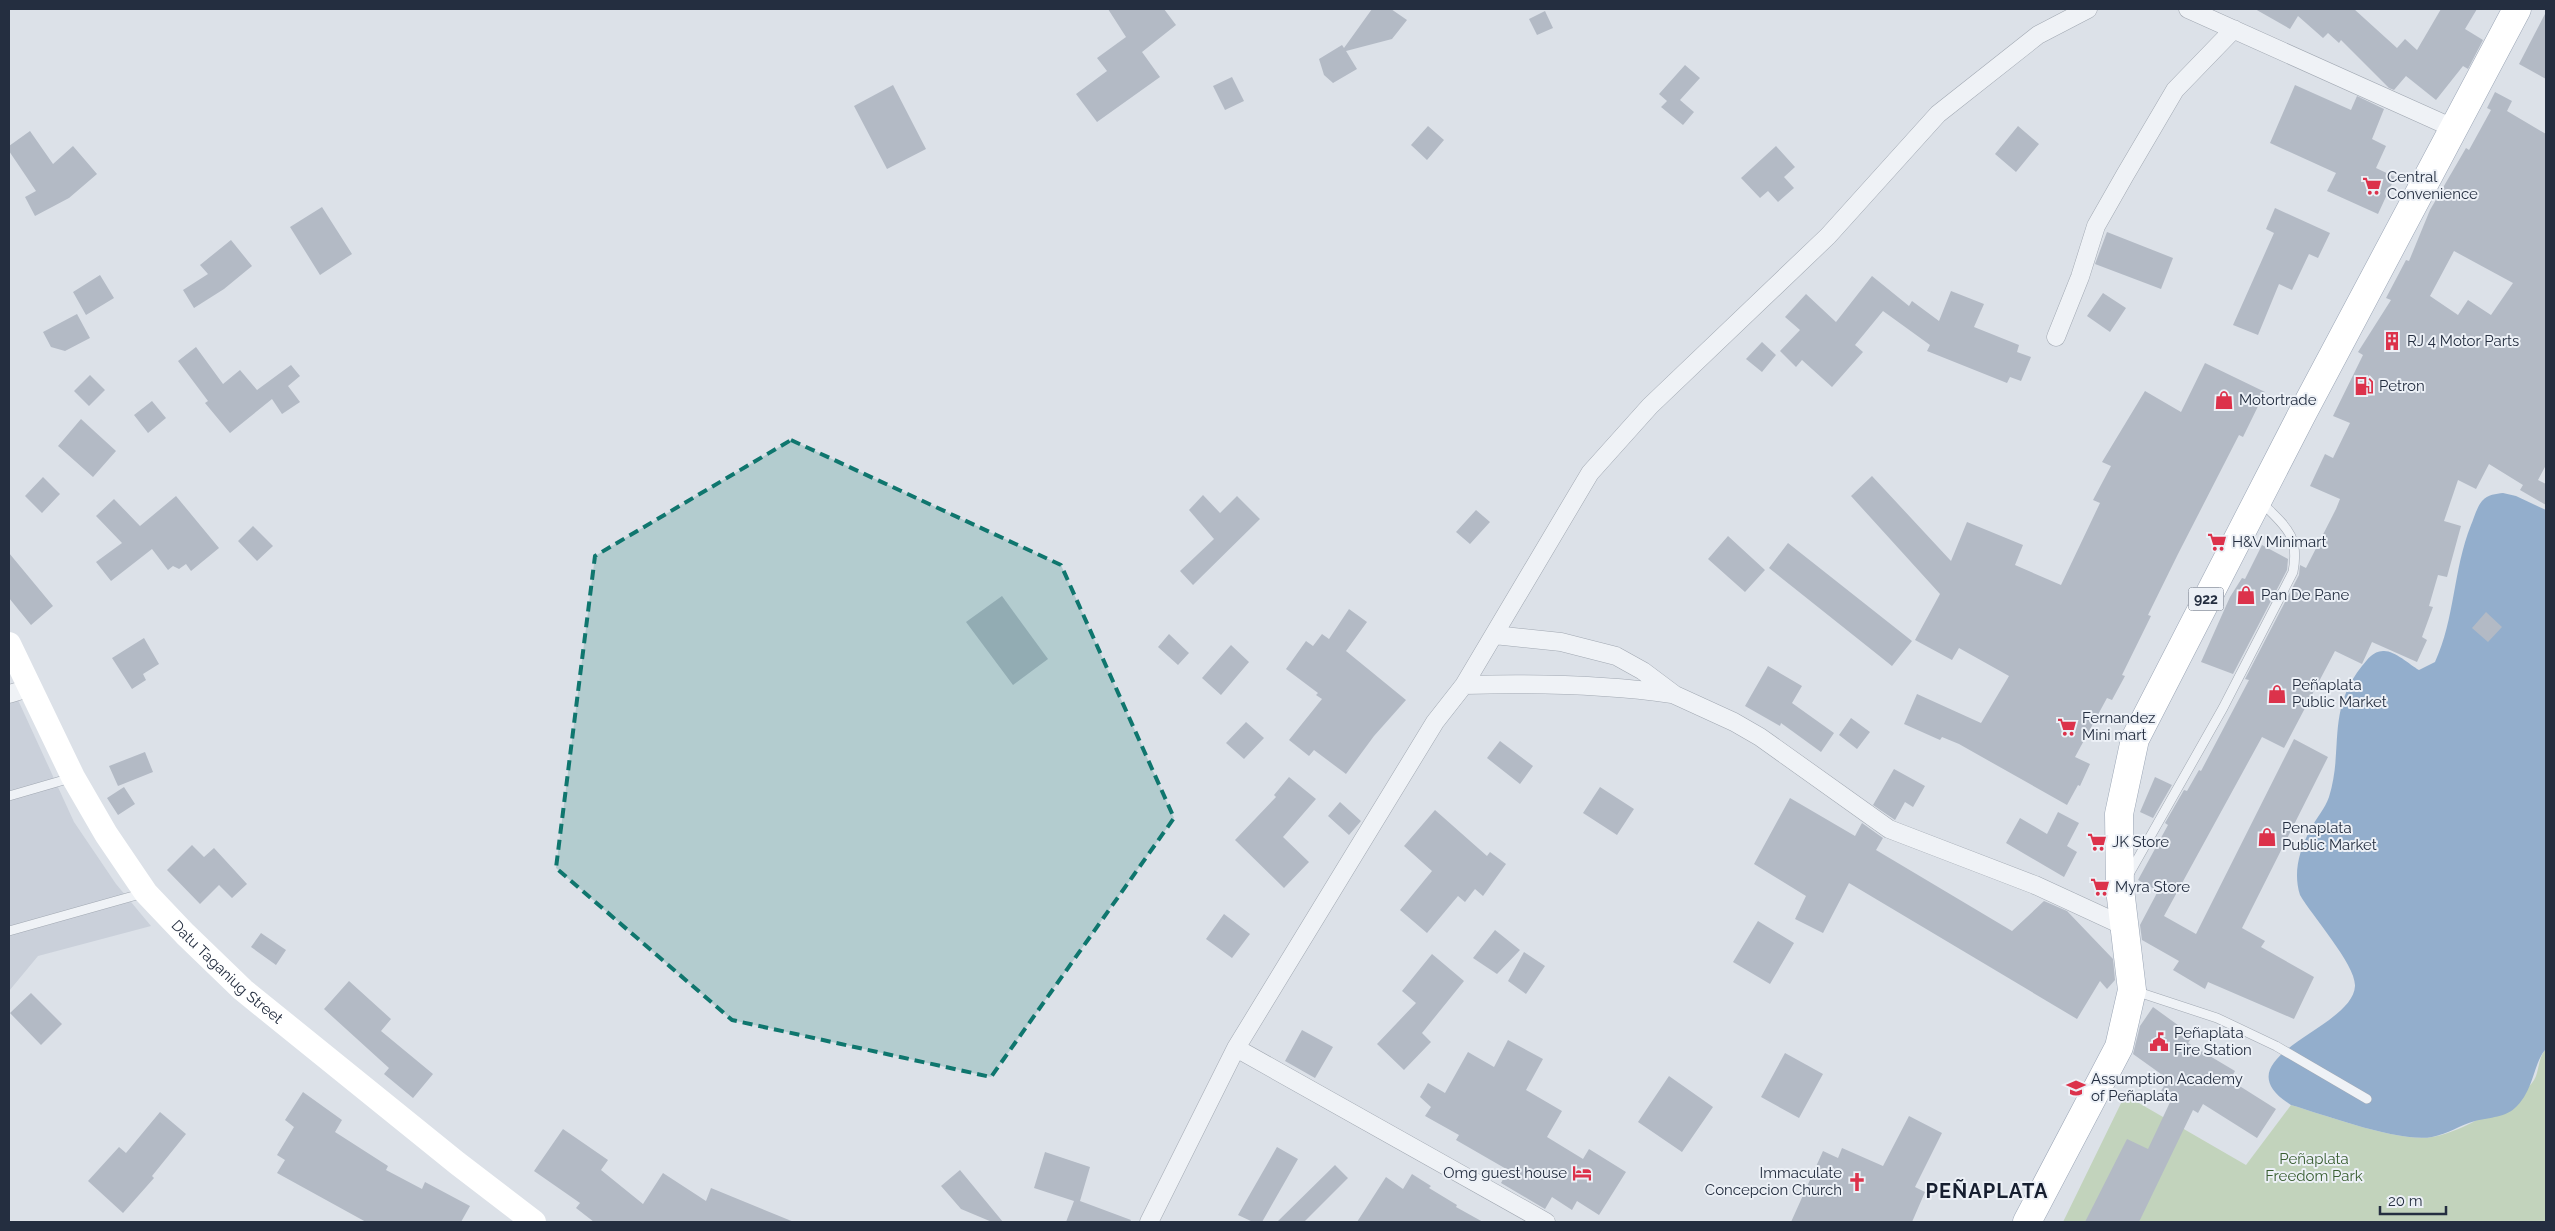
<svg xmlns="http://www.w3.org/2000/svg" width="2555" height="1231" font-family="Raleway,sans-serif">
<rect width="100%" height="100%" fill="#dce1e8"/>
<!-- built -->
<path fill="#cad0da" d="M18 700 74 822 116 884 151 926 38 956 9 991V702Z"/>
<!-- green -->
<path fill="#c2d3bc" d="M2546 1049V1222H2063L2125 1095 2246 1165 2291 1105C2325 1115 2400 1143 2432 1137 2453 1134 2483 1118 2501 1105 2510 1099 2525 1092 2532 1083 2540 1074 2537 1058 2546 1049Z"/>
<!-- water -->
<path fill="#93aecc" d="M2503 493 2516 496 2546 510V1049C2534 1061 2534 1089 2517 1106 2506 1118 2490 1117 2475 1121 2460 1125 2448 1134 2432 1137 2400 1143 2325 1115 2291 1105 2216 1057 2353 1030 2355 986 2356 965 2312 916 2300 895 2293 873 2299 851 2310 830 2316 818 2325 809 2329 797 2344 749 2326 711 2362 666 2367 660 2373 651 2383 651 2394 650 2409 664 2419 670L2435 662C2455 619 2453 570 2471 525 2474 518 2477 507 2482 501 2488 494 2496 494 2503 493Z"/>
<!-- building -->
<path fill="#b3bac5" fill-rule="evenodd" d="M1108 9H1164L1176 25 1142 52 1160 77 1097 122 1076 94 1107 71 1097 58 1126 37Z
M1372 9H1391L1407 20 1392 39 1346 51 1357 69 1333 83 1324 75 1319 59 1342 45 1344 48Z
M2255 9H2354L2397 48 2405 39 2417 50 2441 9H2477L2465 29 2483 40 2468 69 2463 66 2436 100 2406 76 2394 90 2389 88 2341 40 2339 43 2328 33 2323 38 2298 16 2290 29Z
M1545 11 1553 28 1537 35 1529 19Z
M2546 12V79L2519 64Z
M1685 65 1700 78 1680 100 1694 112 1683 125 1661 107 1667 101 1659 94Z
M1232 77 1244 101 1225 110 1213 86Z
M893 85 926 149 887 169 854 106Z
M2295 85 2351 110 2357 96 2384 109 2372 139 2386 146 2376 168 2395 177 2378 214 2327 191 2336 173 2270 143Z
M2495 92 2512 101 2507 111 2546 134V465L2538 480 2546 484V505L2520 490 2523 485 2489 464 2476 489 2458 480 2444 521 2461 526 2447 577 2438 575 2429 606 2433 607 2422 637 2427 640 2417 662 2372 642 2362 664 2335 651 2284 748 2262 737 2164 916 2196 934 2294 739 2328 757 2242 928 2265 941 2261 947 2314 977 2294 1019 2208 982 2205 989 2173 970 2179 961 2142 940 2140 925 2158 891 2138 880 2168 825 2165 823 2184 790 2187 791 2199 770 2201 771 2249 680 2245 679 2299 575 2300 565 2306 568 2336 509 2340 499 2310 486 2325 454 2333 458 2350 423 2333 416 2363 355 2358 352 2391 300 2386 298 2406 260 2409 261 2430 210 2466 148 2469 150 2491 110 2487 108ZM2454 251 2513 283 2491 315 2468 300 2458 315 2430 296Z
M1428 126 1444 140 1427 160 1411 145Z
M2018 126 2039 144 2016 172 1995 154Z
M30 131 53 164 73 146 97 174 69 198 35 216 25 197 36 191 9 151V146Z
M1776 146 1795 167 1784 177 1794 188 1778 202 1768 191 1760 198 1741 178Z
M322 207 352 254 320 275 290 227Z
M2275 208 2330 233 2318 258 2309 254 2292 290 2279 284 2258 335 2233 325 2274 233 2266 229Z
M2107 232 2173 258 2161 289 2095 264Z
M231 240 252 266 224 289 194 308 183 290 208 274 200 265Z
M100 275 114 298 86 315 73 292Z
M1872 276 1909 306 1912 301 1939 321 1951 291 1984 304 1974 327 2019 345 2017 352 2031 357 2021 381 2010 377 2007 383 1927 351 1930 345 1883 311 1855 345 1863 352 1832 387 1802 360 1796 367 1780 351 1800 330 1785 317 1806 294 1836 322Z
M2103 293 2126 308 2110 332 2087 316Z
M77 314 90 338 65 351 51 347 43 332Z
M1762 342 1776 355 1762 372 1746 359Z
M196 347 223 384 240 370 257 390 291 365 300 376 288 386 300 402 282 414 272 399 230 433 205 403 208 401 178 361Z
M2205 363 2265 392 2243 437 2239 435 2178 554 2148 615 2151 616 2122 675 2125 676 2112 700 2107 698 2075 757 2090 764 2080 786 2078 785 2067 805 1959 744 1942 737 1940 740 1904 724 1917 694 1981 723 2009 676 1959 648 1952 660 1915 640 1940 594 1851 496 1872 476 1951 561 1967 522 2023 545 2015 565 2061 585 2100 503 2093 500 2111 466 2102 462 2145 391 2181 412Z
M90 375 105 390 89 406 74 391Z
M152 401 166 418 148 433 134 415Z
M81 419 116 451 93 477 58 446Z
M43 477 60 494 42 513 25 496Z
M1203 495 1220 513 1237 496 1260 519 1193 585 1180 571 1214 539 1189 510Z
M176 496 219 548 191 571 186 564 179 569 173 566 168 570 152 549 111 581 96 562 122 543 96 516 114 499 140 526Z
M1476 510 1490 522 1470 544 1456 532Z
M253 526 273 546 257 561 238 541Z
M1728 536 1765 570 1745 592 1708 559Z
M1788 543 1912 641 1892 666 1769 568Z
M2262 545 2288 559 2287 570 2233 674 2201 662 2230 597 2242 578 2245 579Z
M9 553 53 606 31 625 9 598Z
M1002 596 1048 659 1013 685 966 622Z
M1349 609 1367 622 1346 651 1406 700 1374 736 1346 774 1314 750 1309 756 1289 740 1322 699 1316 695 1318 693 1286 669 1306 641 1313 646 1322 634 1329 639Z
M2486 612 2502 627 2488 642 2472 628Z
M1169 634 1189 653 1178 665 1158 647Z
M144 638 159 664 143 674 146 680 132 689 112 658Z
M1231 645 1249 662 1221 695 1202 678Z
M1768 666 1802 686 1792 703 1834 733 1821 752 1781 723 1780 726 1745 706Z
M1851 718 1870 732 1857 749 1839 735Z
M1246 722 1264 738 1244 759 1226 743Z
M1500 741 1533 766 1520 784 1487 758Z
M145 752 153 772 118 786 109 766Z
M1894 769 1925 786 1913 807 1905 802 1895 820 1873 805Z
M1289 777 1316 799 1283 837 1309 862 1284 888 1235 840 1276 797 1274 795Z
M2155 777 2172 785 2153 818 2140 812Z
M124 787 135 804 118 815 107 798Z
M1600 787 1634 809 1617 835 1583 813Z
M1790 798 1855 836 1862 823 1883 838 1876 850 2012 931 2044 901 2067 911 2113 959 2115 980 2107 989 2100 981 2077 1019 1849 883 1823 933 1795 919 1806 896 1754 864Z
M1340 802 1361 821 1349 835 1328 816Z
M1435 810 1487 856 1490 852 1506 864 1483 896 1475 889 1465 902 1458 896 1427 933 1400 910 1432 871 1404 846Z
M2058 812 2079 823 2067 846 2077 852 2064 877 2006 843 2020 818 2047 834Z
M192 845 204 857 214 848 247 884 232 898 219 885 200 904 167 870Z
M1224 914 1250 934 1232 958 1206 939Z
M1758 921 1794 943 1770 984 1733 962Z
M1495 930 1520 950 1497 974 1473 958Z
M261 933 286 950 276 965 251 947Z
M1524 952 1545 966 1526 994 1508 981Z
M1432 954 1464 981 1422 1033 1431 1042 1404 1070 1377 1044 1416 1003 1402 991Z
M349 981 391 1019 381 1031 433 1074 413 1098 384 1074 389 1068 324 1009Z
M31 993 62 1024 41 1045 10 1013Z
M2153 1007 2193 1036 2188 1043 2235 1071 2230 1080 2276 1109 2257 1138 2203 1104 2198 1113 2193 1110 2139 1222H2085L2127 1139 2148 1149 2172 1098 2161 1091 2168 1079 2133 1054 2140 1026Z
M1302 1030 1333 1047 1315 1078 1285 1061Z
M1508 1040 1543 1059 1526 1090 1562 1111 1547 1137 1583 1159 1589 1149 1626 1172 1599 1215 1577 1201 1572 1210 1552 1197 1545 1209 1501 1183 1508 1170 1456 1140 1459 1135 1425 1116 1431 1107 1420 1097 1428 1083 1445 1093 1468 1052 1494 1067Z
M1785 1053 1823 1074 1799 1118 1761 1097Z
M1669 1076 1713 1107 1682 1152 1638 1122Z
M303 1092 342 1120 335 1132 388 1166 386 1170 422 1189 425 1182 470 1206 461 1222H366L277 1173 285 1160 277 1155 294 1127 285 1120Z
M160 1112 186 1134 152 1176 154 1178 123 1213 88 1181 119 1147 126 1153Z
M1909 1116 1942 1133 1915 1187 1925 1192 1912 1222H1791L1823 1151 1838 1158 1842 1148 1883 1166Z
M563 1129 608 1160 601 1170 643 1204 663 1173 706 1201 711 1188 794 1222H594L576 1208 580 1203 534 1171Z
M1277 1147 1298 1159 1262 1222H1253L1238 1215Z
M1045 1152 1090 1167 1080 1201 1131 1220 1130 1222H1066L1074 1201 1034 1188Z
M1335 1165 1348 1178 1304 1222H1277Z
M960 1170 1003 1222H992L961 1209 941 1186Z
M1412 1174 1431 1186 1429 1188 1457 1205 1456 1207 1483 1222H1357L1386 1177 1403 1189Z"/>
<g fill="none" stroke-linecap="round" stroke-linejoin="round">
<!-- lane casing -->
<g stroke="#a1a8b2" stroke-width="10">
<path id="lane" d="M9 796 71 778
M2129 874 2223 708 2293 572C2300 535 2285 526 2261 502
M9 931 144 893
M2135 991 2217 1018 2276 1046 2367 1099"/>
</g>
<!-- street casing -->
<g stroke="#a1a8b2" stroke-width="19">
<path id="street" d="M2188 9 2453 128
M2056 337 2080 277 2096 226 2125 175 2175 90 2234 29
M1494 635 1561 642 1616 656 1643 671 1675 695 1734 722 1760 737 1889 829 2035 885 2124 926
M1464 685C1533 683 1603 684 1672 694
M9 694 29 688
M1236 1048 1546 1222
M1149 1222 1236 1048 1435 722 1464 685 1590 473 1650 406 1828 236 1938 114 2038 35 2088 9"/>
</g>
<!-- primary casing -->
<g stroke="#9aa5b5" stroke-width="29">
<path id="primary" d="M2027 1222 2119 1047 2132 990 2120 889 2119 814 2135 739 2301 416 2517 9"/>
</g>
<!-- lane -->
<use href="#lane" stroke="#eff2f6" stroke-width="9"/>
<!-- street -->
<use href="#street" stroke="#eff2f6" stroke-width="18"/>
<!-- secondary -->
<path stroke="#fff" stroke-width="24" id="s1" d="M9 644 73 777 106 834 146 893 185 934 243 990 457 1163 534 1222"/>
<!-- primary -->
<use href="#primary" stroke="#fff" stroke-width="28"/>
</g>
<!-- marked area -->
<path fill="#0f766e" fill-opacity="0.2" stroke="#0f766e" stroke-width="4" stroke-dasharray="10 6" stroke-linejoin="round" d="M791 440 1061 565 1174 818 991 1077 732 1020 556 868 595 556Z"/>
<!-- icons -->
<defs>
<g id="supermarket-bare" transform="scale(1.5)"><path d="M-6-5.5h2.5l.6 2H6L4.5 2H-2.5L-4.4-4H-6ZM-1.5 3.2a1.3 1.3 0 1 0 .1 0ZM3 3.2a1.3 1.3 0 1 0 .1 0Z" fill="#dc324b" stroke="#ecf0f6" stroke-width="2.5" paint-order="stroke"/></g>
<g id="building-bare" transform="scale(1.5)"><path d="M-4-6H4V6H1V3H-1V6H-4ZM-2.5-4.3h1.7v1.8h-1.7ZM.8-4.3h1.7v1.8H.8ZM-2.5-1h1.7V.8h-1.7ZM.8-1h1.7V.8H.8Z" fill="#dc324b" stroke="#ecf0f6" stroke-width="2.5" paint-order="stroke"/></g>
<g id="fuel-bare" transform="scale(1.5)"><path d="M-5.5-6h7V0h2V4h1.3V-2.5L3-4.5l.8-.8L6-3V5H2.5V1h-1V6h-7ZM-4.2-4.7v3.2H.2V-4.7Z" fill="#dc324b" stroke="#ecf0f6" stroke-width="2.5" paint-order="stroke"/></g>
<g id="shop-bare" transform="scale(1.5)"><path d="M-5-2.5h2.3a2.7 3.5 0 0 1 5.4 0H5L5.5 6h-11ZM-1.5-2.5h3a1.5 2.3 0 0 0-3 0Z" fill="#dc324b" stroke="#ecf0f6" stroke-width="2.5" paint-order="stroke"/></g>
<g id="civic-bare" transform="scale(1.5)"><path d="M-.6-6.5H3V-4.5H.6V-3L4-1V1h2V6H-6V1h2V-1L-.6-3ZM-1.2 2.5V6h2.4V2.5Z" fill="#dc324b" stroke="#ecf0f6" stroke-width="2.5" paint-order="stroke"/></g>
<g id="school-bare" transform="scale(1.5)"><path d="M0-5L7-2L0 1L-7-2ZM-4 1L0 2.5L4 1V4Q0 6-4 4Z" fill="#dc324b" stroke="#ecf0f6" stroke-width="2.5" paint-order="stroke"/></g>
<g id="hotel-bare" transform="scale(1.5)"><path d="M-6-4.5h1.5V1H6V5H4.5V3h-9V5H-6ZM-4 0a1.8 1.8 0 1 1 3.6 0ZM.5 0V-2.5h3Q6-2.5 6 0Z" fill="#dc324b" stroke="#ecf0f6" stroke-width="2.5" paint-order="stroke"/></g>
<g id="church-bare" transform="scale(1.5)"><path d="M-1.2-6h2.4v3.5h3.3v2.4h-3.3V6h-2.4V-.1h-3.3v-2.4h3.3Z" fill="#dc324b" stroke="#ecf0f6" stroke-width="2.5" paint-order="stroke"/></g>
</defs>
<g fill-rule="evenodd">
<use href="#supermarket-bare" x="2372" y="186"/>
<use href="#building-bare" x="2392" y="341"/>
<use href="#fuel-bare" x="2364" y="386"/>
<use href="#shop-bare" x="2224" y="400"/>
<use href="#supermarket-bare" x="2217" y="542"/>
<use href="#shop-bare" x="2246" y="595"/>
<use href="#shop-bare" x="2277" y="694"/>
<use href="#supermarket-bare" x="2067" y="727"/>
<use href="#shop-bare" x="2267" y="837"/>
<use href="#supermarket-bare" x="2097" y="842"/>
<use href="#supermarket-bare" x="2100" y="887"/>
<use href="#civic-bare" x="2159" y="1042"/>
<use href="#school-bare" x="2076" y="1088"/>
<use href="#hotel-bare" x="1582" y="1173"/>
<use href="#church-bare" x="1857" y="1182"/>
</g>
<g text-anchor="middle" dominant-baseline="central" stroke-width="4" stroke-linejoin="round" paint-order="stroke">
<!-- shield labels -->
<rect fill="#ecf0f6" stroke="#606877" stroke-width="1" x="2188.5" y="587.5" width="35" height="23" rx="4"/>
<g font-size="14" font-weight="bold" fill="#242e40">
<text x="2206" y="599">922</text>
</g>
<!-- poi labels -->
<g font-size="15" fill="#242e40" stroke="#ecf0f6" text-anchor="start">
<text x="2387" y="177">Central<tspan x="2387" dy="17">Convenience</tspan></text>
<text x="2407" y="341">RJ 4 Motor Parts</text>
<text x="2379" y="386">Petron</text>
<text x="2239" y="400">Motortrade</text>
<text x="2232" y="542">H&amp;V Minimart</text>
<text x="2261" y="595">Pan De Pane</text>
<text x="2292" y="685">Peñaplata<tspan x="2292" dy="17">Public Market</tspan></text>
<text x="2082" y="718">Fernandez<tspan x="2082" dy="17">Mini mart</tspan></text>
<text x="2282" y="828">Penaplata<tspan x="2282" dy="17">Public Market</tspan></text>
<text x="2112" y="842">JK Store</text>
<text x="2115" y="887">Myra Store</text>
<text x="2174" y="1033">Peñaplata<tspan x="2174" dy="17">Fire Station</tspan></text>
<text x="2091" y="1079">Assumption Academy<tspan x="2091" dy="17">of Peñaplata</tspan></text>
<text x="1567" y="1173" text-anchor="end">Omg guest house</text>
<text x="1842" y="1173" text-anchor="end">Immaculate<tspan x="1842" dy="17">Concepcion Church</tspan></text>
</g>
<!-- street labels -->
<g font-size="15" fill="#242e40" stroke="#ecf0f6">
<text stroke="none"><textPath href="#s1" startOffset="398">Datu Taganiug Street</textPath></text>
</g>
<!-- park labels -->
<g font-size="15" fill="#385d30" stroke="#ecf0f6">
<text x="2314" y="1159">Peñaplata<tspan x="2314" dy="17">Freedom Park</tspan></text>
</g>
<!-- district labels -->
<g font-size="20" font-weight="bold" letter-spacing="1" fill="#171f30" stroke="#ecf0f6">
<text x="1987" y="1191">PEÑAPLATA</text>
</g>
</g>
<!-- border -->
<rect width="2555" height="1231" fill="none" stroke="#242e40" stroke-width="20"/>
<!-- scale -->
<path d="M2380 1206v8h66v-8" fill="none" stroke="#242e40" stroke-width="2.5"/>
<text x="2388" y="1206" font-size="15" fill="#242e40" stroke="#ecf0f6" stroke-width="4" paint-order="stroke">20 m</text>
</svg>
